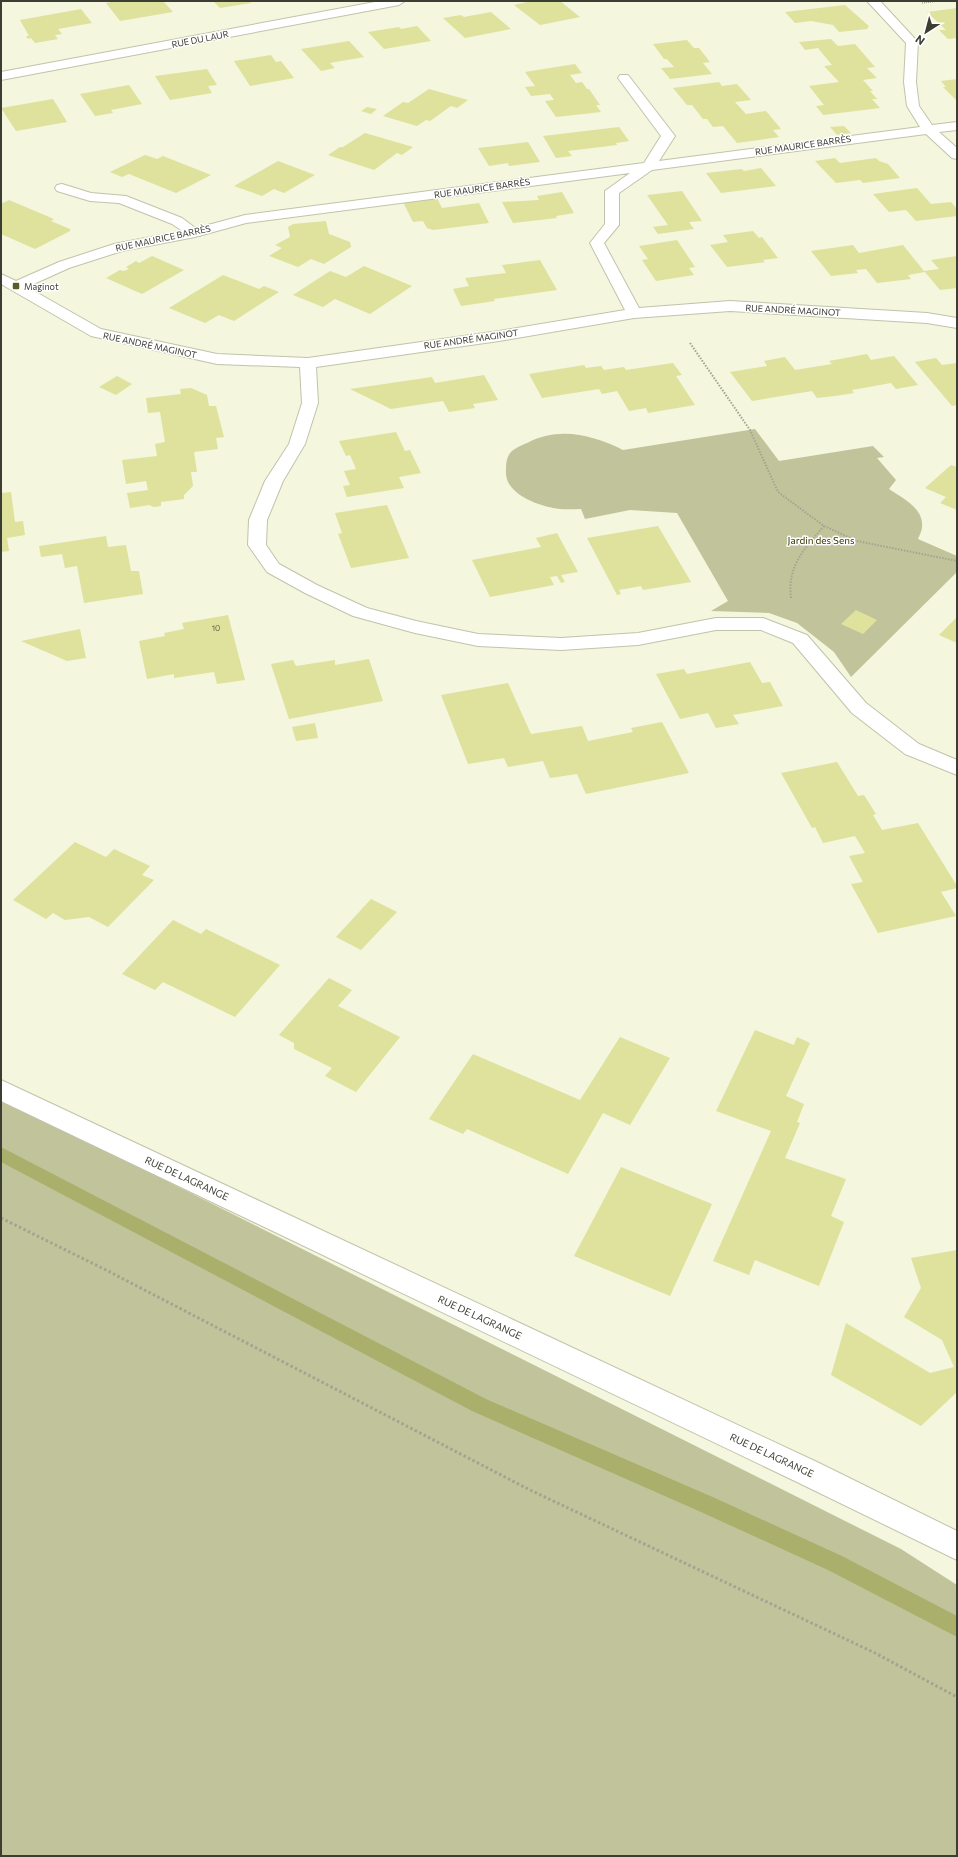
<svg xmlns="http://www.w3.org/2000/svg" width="958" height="1857" font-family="Commissioner,sans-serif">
<rect width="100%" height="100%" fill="#f4f6dd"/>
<!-- green -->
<path fill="#c1c49a" d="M755 429 779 461 873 446 884 457 877 458 896 480 889 489C902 498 924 508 922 527 922 531 919 536 918 539L957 556V572L851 677 834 652 797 623 769 613 711 611 728 601 677 513 630 510 585 519 581 509C572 509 562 510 553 508 536 505 505 493 506 472 506 464 506 458 511 452 515 448 522 445 527 443 559 426 593 435 623 450Z
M1 1098 901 1549 957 1585V1856H1Z"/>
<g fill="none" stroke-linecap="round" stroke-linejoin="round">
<!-- stream -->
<path fill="#abaf6c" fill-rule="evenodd" d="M1 1147 486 1399 715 1498 842 1556 957 1616V1637L828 1570 701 1512 472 1411 1 1162Z"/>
</g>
<!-- building -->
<path fill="#dee29d" d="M115 1H163L173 12 120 21 106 3Z
M213 1H249L251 3 220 8Z
M532 1H560L580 17 540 25 514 5Z
M845 5 869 26 867 29 839 32 833 25 811 21 795 23 785 12Z
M957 8V38L948 39 939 30H946L927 12Z
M81 9 92 23 58 29 62 34 55 35 58 39 35 43 31 38 28 39 26 36H29L20 20Z
M491 12 511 29 465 38 443 18 461 15 464 17Z
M417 26 431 41 384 49 368 32 399 27 401 29Z
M831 39 838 46 855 44 875 67 867 68 877 78 863 80 873 91H870L877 99H872L880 108 823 115 816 106 824 105 809 86 839 82 824 66 832 65 818 48 805 50 799 42Z
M687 40 694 48H699L710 62 703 63 712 74 670 79 661 68 674 67 667 59H664L653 44Z
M349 41 364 57 330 63 335 68 321 71 301 49Z
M271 55 276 62 281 61 294 78 250 86 234 61Z
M575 64 582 73 570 75 576 83 582 82 587 89H589L600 105H596L601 112 556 117 545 101 554 100 550 94 531 96 525 87 535 86 525 72Z
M207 69 217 85 208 86 212 93 170 100 155 76Z
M957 79V101L943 87H946L941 81Z
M719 82 722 86 737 84 751 100 735 102 746 114 766 111 781 129 773 130 779 137 737 143 723 126 713 127 707 119H703L692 105H687L673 88Z
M129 85 142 104 111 110 113 113 95 116 80 94Z
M429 89 468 100 457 108 451 106 430 121 426 120 417 126 383 116 403 102 408 103Z
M53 99 67 122 16 131 1 108Z
M367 107 377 109 371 114 361 111Z
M844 126 851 133 837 135 830 127Z
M619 127 629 141 616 143 617 145 568 151 572 156 556 158 543 136Z
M365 133 413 147 402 155 397 153 374 170 328 155 340 147H343Z
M528 142 540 162 509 166 508 163 489 166 478 148Z
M145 155 157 159 163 156 211 175 176 193 129 174 122 177 110 172Z
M835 158 840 163 876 158 879 161 888 164 900 178 863 183 860 180 836 183 815 161Z
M278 161 315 175 284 193 274 189 262 196 234 186Z
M761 168 776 186 721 193 706 173 742 169 744 171Z
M917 188 931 204 951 202 957 209V216L916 221 906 210 889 212 873 194Z
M682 191 702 221 689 222 694 229 658 234 653 227 668 225 647 195Z
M562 192 574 213 556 216 557 218 513 223 502 202 539 200 537 196Z
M437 198 442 208 479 203 489 223 433 230 427 228 423 221 413 222 403 202Z
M9 200 54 219 51 221 70 229V231L35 249 1 234V202L3 203Z
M326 221 329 234 350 242 351 247 324 264 311 259 298 267 269 256 282 248 275 245 290 237 288 227 293 224Z
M753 231 759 238 762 237 778 258 763 260 765 262 727 267 710 245 728 242 723 235Z
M677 240 695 267 689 268 694 275 656 281 642 260 648 259 639 246Z
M853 245 859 253 903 245 924 271 939 269 931 260 957 256V288L940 290 925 272 908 275 911 279 877 283 866 269 856 270 858 273 831 276 811 251Z
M152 256 184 270 142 294 106 278 120 270 124 271 129 269 126 267 136 261 139 263Z
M540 260 557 290 494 299 495 301 461 306 453 289 469 286 465 278 506 273 502 265Z
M364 266 412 286 370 314 335 299 323 307 293 295 330 271 346 277Z
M223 275 259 289 264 286 279 292 234 321 219 315 205 323 169 308Z
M867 354 871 360 894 356 918 385 896 389 891 383 852 390 854 393 835 396 817 398 812 391 752 401 730 372 767 366 764 361 785 357 795 370 832 364 829 361Z
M936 358 942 365 957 363V405L952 406 915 362Z
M673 363 682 375 676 376 695 405 648 413 646 408 629 411 617 391 602 394 599 389 542 398 529 374 584 365 586 368 601 366 604 370 624 367 626 370Z
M484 375 498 400 473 404 475 408 449 412 443 401 391 409 350 389 432 377 435 383Z
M117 376 132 384 116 395 99 387Z
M191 388 207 395 209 406H216L224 437 216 438 218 449 194 452 197 472H191L193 486 184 495V499L161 502V506L154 507 149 505 130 508 127 493 148 490 146 481 126 484 122 460 157 456 155 444 165 442 160 412 148 413 146 398 181 394 180 389Z
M396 432 405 451 410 450 421 473 399 477 404 488 347 497 343 486 350 485 344 471 356 469 350 455 346 456 339 441Z
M951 465 957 467V510L940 503 946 497 925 488Z
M11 492 15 522 23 521 25 535 7 538 9 551 1 552V493Z
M387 505 409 558 351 568 338 534 342 533 335 513Z
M658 526 691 582 643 590 641 586 619 590 621 594 617 595 587 538Z
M557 533 578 572 561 575 565 582 561 583 557 576 550 577 554 585 490 597 472 560 541 547 536 538Z
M106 536 108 547 126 545 131 571H139L143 594 84 603 77 566 65 568 62 554 41 557 39 546Z
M856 610 877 620 863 634 841 624Z
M228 615 245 680 217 684 214 672 174 678V674L147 679 139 641 165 636 164 633 184 629 182 623Z
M957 617V643L939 635Z
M80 629 86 658 67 661 21 641Z
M369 659 383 701 289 719 271 664 293 660 296 666 335 660V665Z
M750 662 762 683 770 682 783 706 733 715 739 724 716 728 708 713 680 719 656 674 684 669 687 674Z
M508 683 531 734 582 726 588 741 633 732 631 728 662 722 689 773 586 794 577 774 550 778 543 761 508 767 504 758 468 764 441 695Z
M315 723 318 738 296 741 292 727Z
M837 762 858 796 864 795 876 814 873 815 882 830 918 823 957 886V888L941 892 956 916 878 933 851 884 863 882 849 856 865 853 855 836 823 843 815 827 812 828 781 773Z
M75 842 106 857 114 849 150 866 142 875 154 880 108 927 89 917 65 920 53 913 46 919 13 900Z
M371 899 397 912 361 950 336 937Z
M173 920 201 934 206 929 280 965 235 1017 163 982 155 990 122 974Z
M329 978 352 990 338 1006 400 1037 356 1092 325 1076 332 1068 294 1049V1043L279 1035Z
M755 1030 794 1045 797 1037 810 1043 786 1096 804 1104 797 1122 800 1123 785 1158 846 1179 831 1216 844 1222 819 1286 755 1260 749 1275 713 1261 771 1131 716 1111Z
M620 1037 670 1058 630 1125 603 1113 568 1174 467 1129 463 1134 429 1119 473 1054 580 1100Z
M621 1167 712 1204 670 1296 574 1256Z
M957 1250V1392L921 1426 831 1375 846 1323 930 1373 954 1367 942 1340 904 1317 921 1288 911 1258Z"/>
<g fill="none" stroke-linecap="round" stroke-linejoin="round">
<!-- service casing -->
<g stroke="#c1c3aa" stroke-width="2">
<path id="service" d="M62 184 91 193 126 196 182 218 202 233 200 236H190L172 224 119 203 90 201 57 191 55 188 57 185Z"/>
</g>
<!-- minor casing -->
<g stroke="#c1c3aa" stroke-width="2">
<path id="minor" d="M380 1H405L399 5 1 80V72Z
M867 1H880L918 42 916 82 919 106 932 125 957 122V130L939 132 957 148V159L952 158 926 134 652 170 619 193V225L604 243 639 308 730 301 927 313 957 318V328L927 323 730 311 634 318 499 341 316 367 318 403 305 444 283 481 267 520 266 545 279 564 317 585 367 608 416 621 478 634 561 638 638 633 716 618H763L807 635 866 703 919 744 957 760V775L905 754 852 713 793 643 761 630H716L638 645 561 650 478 646 415 633 353 616 305 593 267 572 248 545 249 520 265 481 289 444 302 403 300 367 217 364 91 336 1 284V274L16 281 59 262 114 244 193 229 245 215 644 163 661 136 618 78 620 75H628L675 136 659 161 920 127 907 106 904 82 906 43ZM630 173 605 191V224L590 243 625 310 499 331 308 358 217 354 101 329 27 287 69 268 122 251 195 237 246 223Z"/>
</g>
<!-- tertiary casing -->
<g stroke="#c1c3aa" stroke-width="2">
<path id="tertiary" d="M1 1080 819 1463 957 1531V1560L799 1483 1 1101Z"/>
</g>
<!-- path-far2 -->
<path stroke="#a2a491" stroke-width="1.5" stroke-dasharray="1 1" stroke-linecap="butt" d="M922 3 938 1"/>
<!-- path-far1 -->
<path stroke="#a2a491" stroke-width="2" stroke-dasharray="1.5 1.5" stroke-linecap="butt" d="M690 343 750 430 778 492 824 526 857 541 957 561
M791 598C787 566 804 549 824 526"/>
<!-- path -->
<path stroke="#a2a491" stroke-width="3" stroke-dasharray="2.5 2.5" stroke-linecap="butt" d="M1 1218 106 1270 530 1490 875 1653 957 1697"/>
<!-- service -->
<use href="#service" fill="#fff" fill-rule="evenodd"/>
<!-- minor -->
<use href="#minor" fill="#fff" fill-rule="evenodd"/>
<!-- tertiary -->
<use href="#tertiary" fill="#fff" fill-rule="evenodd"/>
</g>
<!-- markers -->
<rect fill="#5a5d2a" stroke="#fff" stroke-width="1.5" x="12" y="282" width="8" height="8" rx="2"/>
<g text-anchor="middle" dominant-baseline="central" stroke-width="3" stroke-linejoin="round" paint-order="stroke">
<!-- number labels -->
<g font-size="8" fill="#64664e">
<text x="216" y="628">10</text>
</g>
<!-- far-street labels -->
<g font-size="9" fill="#3c3d33" stroke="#fff">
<text transform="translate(200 39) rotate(-11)">RUE DU LAUR</text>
<text transform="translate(803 145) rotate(-8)">RUE MAURICE BARRÈS</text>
<text transform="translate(482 188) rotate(-8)">RUE MAURICE BARRÈS</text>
<text transform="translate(163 238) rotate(-12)">RUE MAURICE BARRÈS</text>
<text transform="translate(793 310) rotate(3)">RUE ANDRÉ MAGINOT</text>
<text transform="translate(471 339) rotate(-8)">RUE ANDRÉ MAGINOT</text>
<text transform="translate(150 345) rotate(12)">RUE ANDRÉ MAGINOT</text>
</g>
<!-- far-poi labels -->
<g font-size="9" fill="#3c3d33" stroke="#fff" text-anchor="start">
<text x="24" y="286">Maginot</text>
</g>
<!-- park labels -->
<g font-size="10" fill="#353600" stroke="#fff">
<text x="821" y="540">Jardin des Sens</text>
</g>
<!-- street labels -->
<g font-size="10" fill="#3c3d33" stroke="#fff">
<text transform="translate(187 1178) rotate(25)">RUE DE LAGRANGE</text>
<text transform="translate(480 1317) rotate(25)">RUE DE LAGRANGE</text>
<text transform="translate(772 1455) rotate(25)">RUE DE LAGRANGE</text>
</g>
</g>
<!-- border -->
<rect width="958" height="1857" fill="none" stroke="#3c3d33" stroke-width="4"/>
<!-- north arrow -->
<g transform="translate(926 32) rotate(216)" stroke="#ffffff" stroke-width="3" paint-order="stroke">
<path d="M0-3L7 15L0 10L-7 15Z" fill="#3c3d33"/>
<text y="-6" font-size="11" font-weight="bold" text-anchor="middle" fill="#3c3d33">N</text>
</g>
</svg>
